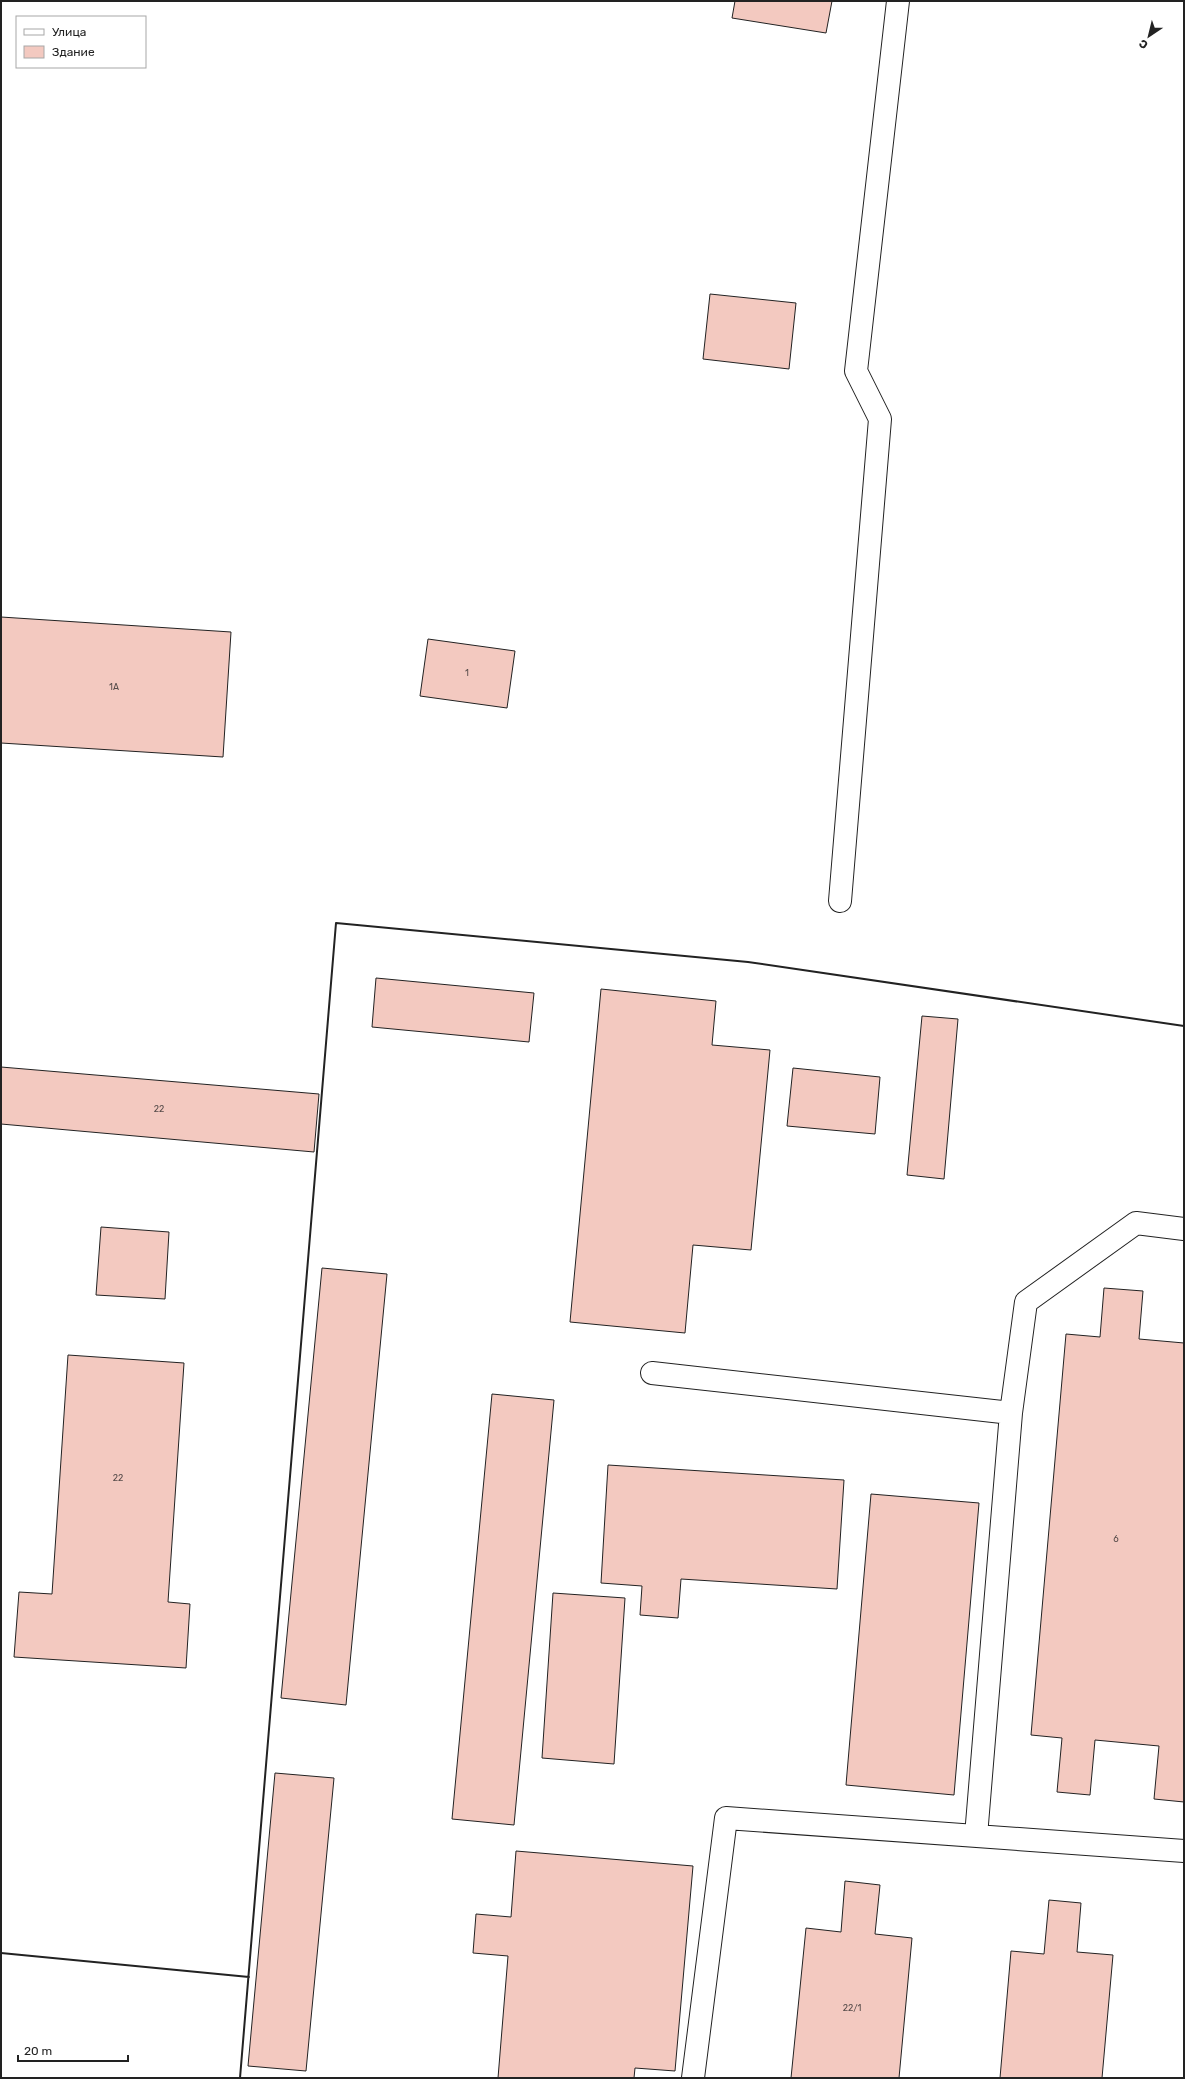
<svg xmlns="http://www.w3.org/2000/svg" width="1185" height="2079" font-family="Rubik,sans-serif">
<rect width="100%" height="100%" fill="#fff"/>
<!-- building -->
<path fill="#f3c9c0" stroke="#222" d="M735 1H832L826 33 732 18Z
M710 294 796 303 789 369 703 359Z
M1 617 231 632 223 757 1 743Z
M428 639 515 651 507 708 420 696Z
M376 978 534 993 529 1042 372 1027Z
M601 989 716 1001 712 1045 770 1050 751 1250 693 1245 685 1333 570 1322Z
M922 1016 958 1019 944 1179 907 1175Z
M1 1067 319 1094 314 1152 1 1124Z
M793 1068 880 1077 875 1134 787 1126Z
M101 1227 169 1232 165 1299 96 1295Z
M322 1268 387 1274 346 1705 281 1698Z
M1104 1288 1143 1291 1139 1339 1184 1343V1802L1154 1799 1159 1746 1095 1740 1090 1795 1057 1792 1062 1738 1031 1735 1066 1334 1100 1337Z
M68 1355 184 1363 168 1602 190 1604 186 1668 14 1657 19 1592 52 1594Z
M492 1394 554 1400 514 1825 452 1819Z
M608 1465 844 1480 837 1589 681 1579 678 1618 640 1615 642 1586 601 1583Z
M871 1494 979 1503 954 1795 846 1785Z
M553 1593 625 1598 614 1764 542 1758Z
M275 1773 334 1778 306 2071 248 2066Z
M516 1851 693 1866 675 2071 635 2068 634 2078H498L508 1956 473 1953 476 1914 511 1917Z
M845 1881 880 1885 875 1934 912 1938 899 2078H791L806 1928 841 1932Z
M1049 1900 1081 1903 1077 1952 1113 1955 1102 2078H1000L1011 1951 1044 1954Z"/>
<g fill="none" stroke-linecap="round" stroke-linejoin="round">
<!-- minor casing -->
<g stroke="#222" stroke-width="24">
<path id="minor" d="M840 901 880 419 856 371 898 1
M652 1373 1011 1413
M976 1836 1011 1413 1026 1302 1136 1223 1184 1229
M693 2078 726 1818 1184 1851"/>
</g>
<!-- minor -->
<use href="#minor" stroke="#fff" stroke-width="22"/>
<!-- wall -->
<path stroke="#222" stroke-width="2" d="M1 1953 249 1977
M240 2078 336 923 748 962 1184 1026"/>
</g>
<g text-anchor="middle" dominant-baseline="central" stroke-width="3" stroke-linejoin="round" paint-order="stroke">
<!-- number labels -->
<g font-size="9" fill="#564c4a">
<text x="467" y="673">1</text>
<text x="114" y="687">1А</text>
<text x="159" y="1109">22</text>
<text x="118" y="1478">22</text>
<text x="1116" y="1539">6</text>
<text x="852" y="2008">22/1</text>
</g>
</g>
<!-- border -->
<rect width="1185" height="2079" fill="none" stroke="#222222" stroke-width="4"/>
<!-- legend -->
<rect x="16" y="16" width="130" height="52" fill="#ffffff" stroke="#a7a7a7"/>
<rect x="24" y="29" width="20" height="6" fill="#ffffff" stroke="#a7a7a7"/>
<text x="52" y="36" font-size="12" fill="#222222">Улица</text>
<rect x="24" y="46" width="20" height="12" fill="#f3c9c0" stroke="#a7a7a7"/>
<text x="52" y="56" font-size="12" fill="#222222">Здание</text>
<!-- north arrow -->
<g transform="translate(1149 36) rotate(215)" stroke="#ffffff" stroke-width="3" paint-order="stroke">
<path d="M0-3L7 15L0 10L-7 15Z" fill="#222222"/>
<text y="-6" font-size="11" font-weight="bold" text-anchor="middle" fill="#222222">С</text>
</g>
<!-- scale -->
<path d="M18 2055v6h110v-6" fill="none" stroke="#222222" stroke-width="2"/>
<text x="24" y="2055" font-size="12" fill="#222222" stroke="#ffffff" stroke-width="3" paint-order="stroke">20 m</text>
</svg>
